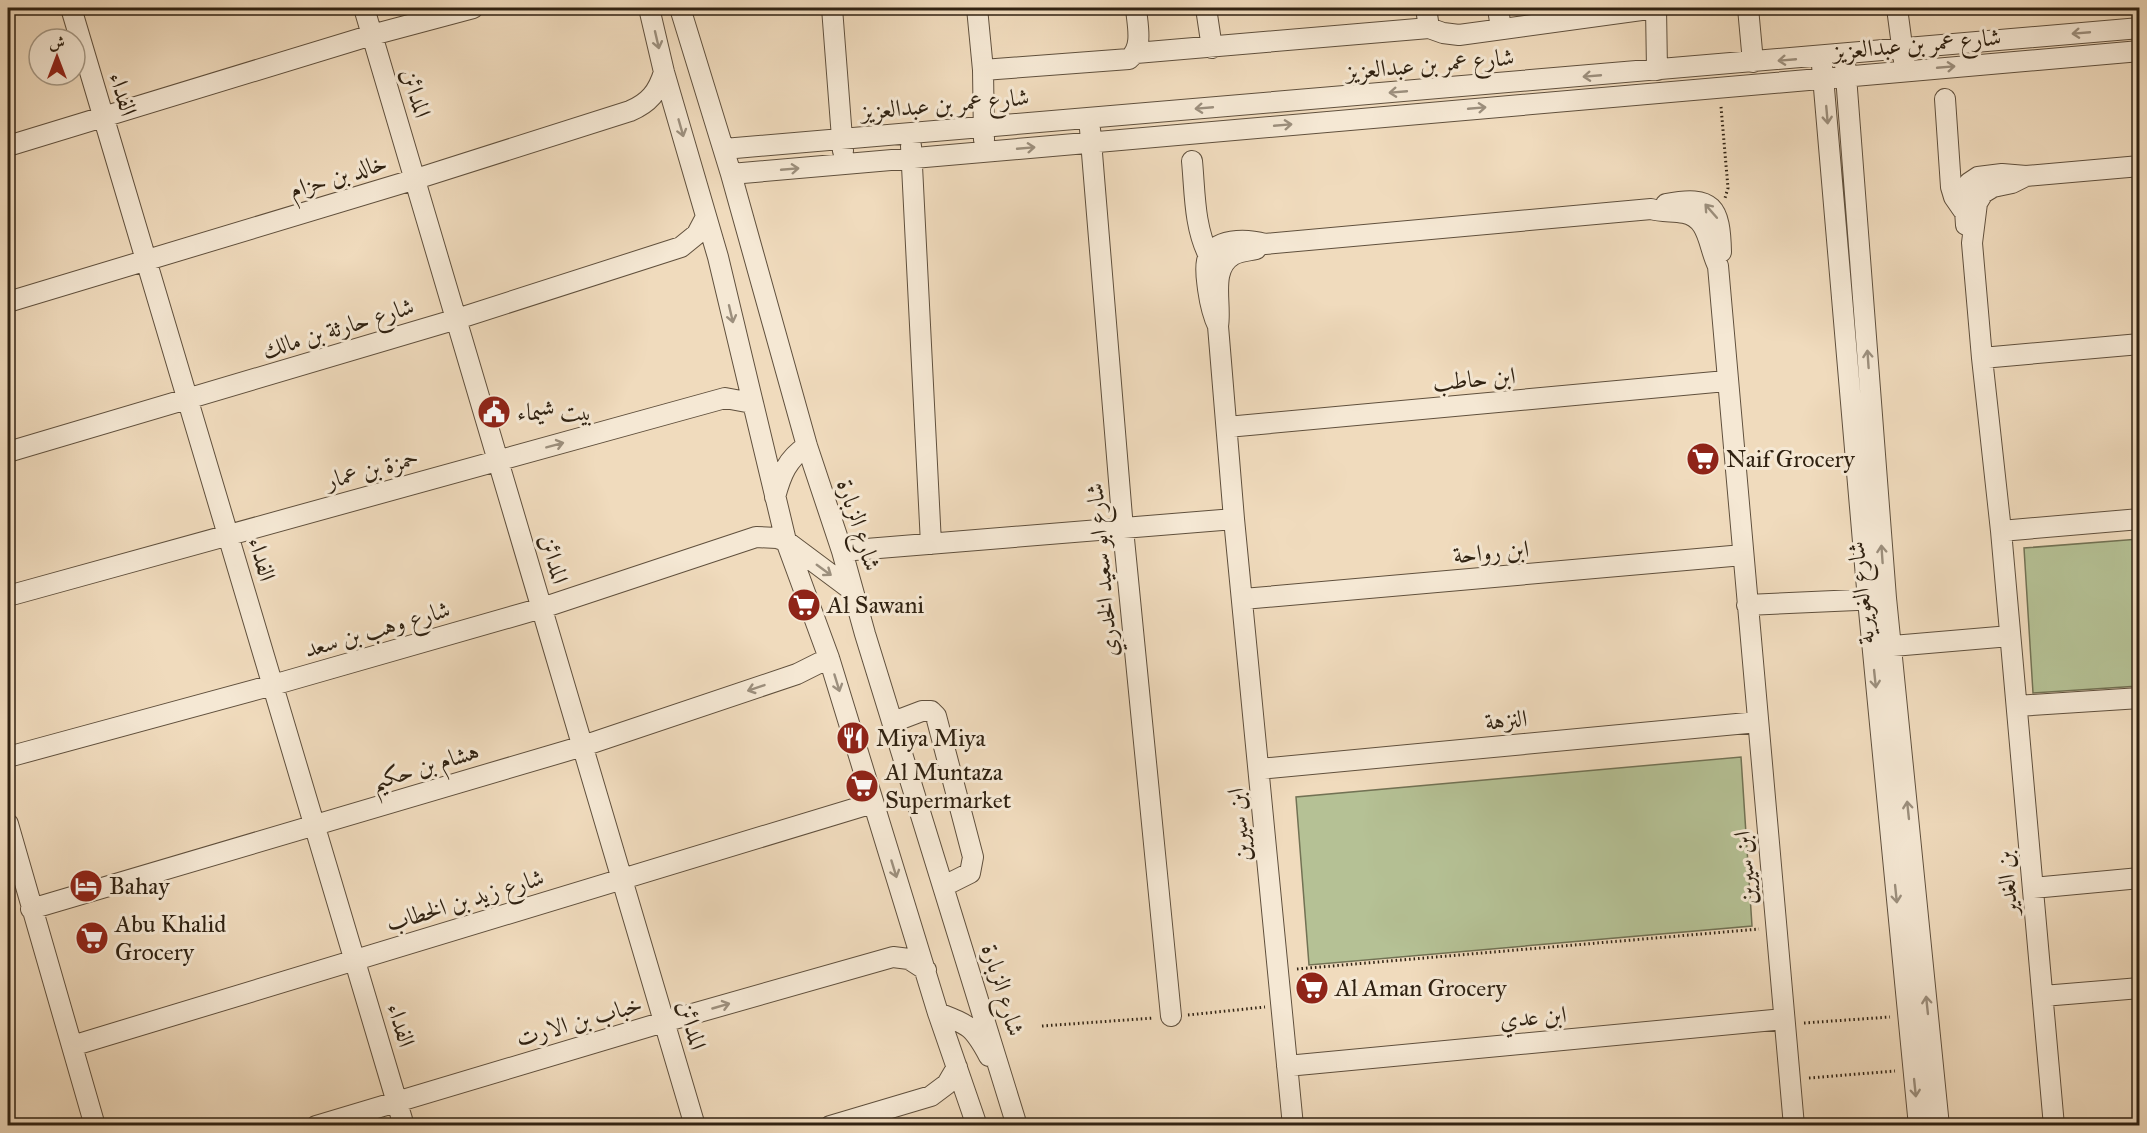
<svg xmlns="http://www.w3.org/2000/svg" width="2147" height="1133" font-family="'IM FELL Great Primer',Amiri,serif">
<rect width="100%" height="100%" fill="#f0dbbd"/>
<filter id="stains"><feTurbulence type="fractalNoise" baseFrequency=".00333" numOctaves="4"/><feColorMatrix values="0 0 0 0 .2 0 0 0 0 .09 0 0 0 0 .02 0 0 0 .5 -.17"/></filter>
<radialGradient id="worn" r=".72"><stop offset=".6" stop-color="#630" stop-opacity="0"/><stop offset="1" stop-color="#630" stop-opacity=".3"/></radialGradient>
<!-- green -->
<path fill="#b5c195" stroke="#727254" stroke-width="1.5" d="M2139 539V686L2033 693 2024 548Z
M1741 757 1752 926 1309 965 1296 797Z"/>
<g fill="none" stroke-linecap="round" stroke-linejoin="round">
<!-- minor casing -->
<g stroke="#60503d" stroke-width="22">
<path id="minor" d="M71 8 404 1126
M364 8 695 1126
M649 8 664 72 718 257 786 541 829 658 938 1013 977 1126
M680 8 731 174 807 446 842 551 865 634 1017 1126
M832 8 843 151
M977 8 983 70 984 140
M1206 8 1212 48
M1426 8 1429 28
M1498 8 1501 29
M1656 8 1657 70
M1748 8 1753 62
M1897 8 1904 61
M1136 53 1429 28 1443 33 1459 35 1656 8
M1845 63 1886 598 1939 1126
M1822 65 1868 600 1919 1126
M983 70 1129 59C1144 47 1137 24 1136 8
M1945 99 1951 187 1954 197 1963 210
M1090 129 1123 529 1171 1016
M8 146 372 35 473 8
M911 146 931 544
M724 149 2140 28
M1192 161C1195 192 1194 227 1209 256
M731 174 2140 51
M2026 176 2012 183 1993 187 1983 193 1977 203 1972 243 1982 358 2001 531 2054 1126
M1666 204C1713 195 1720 207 1721 252
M1966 225 1964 195 1969 183 1978 177 2002 174 2026 176 2140 166
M1256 249C1248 251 1240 251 1233 255 1209 269 1222 304 1218 326L1234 519 1293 1126
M8 302 416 179 630 111C649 103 658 92 664 72
M1218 326C1212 314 1210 303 1208 289 1207 280 1205 270 1207 261 1213 237 1247 239 1265 244L1651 209C1662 212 1673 211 1684 213 1710 218 1708 247 1718 266L1794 1126
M1982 358 2140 344
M1227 427 1726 381
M8 452 457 319 681 247 697 234 706 217
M775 497C781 475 787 459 807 446
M2001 531 2140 519
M842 551 1234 519
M8 596 725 398 752 403
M1243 599 1743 555
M1747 605 1879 599
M1881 647 2010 636
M2017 706 2140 698
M893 722 922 711H931L936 716 973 857 970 873 944 886
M8 757 273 685 542 608 756 537 777 538 786 541 853 591
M1259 769 1758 722
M8 824 95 1126
M2033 888 2140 878
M31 909 583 746 797 674 829 658
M2043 996 2140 988
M938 1013C969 1025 973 1026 989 1056
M72 1046 873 803
M1287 1066 1784 1019
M316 1126 664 1022 893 957 909 959 926 970
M830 1126 931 1096 947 1084 957 1067"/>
</g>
<!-- path -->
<path stroke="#302212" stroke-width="3" stroke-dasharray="1.5 3" stroke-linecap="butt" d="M1721 107 1728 188 1725 198
M1297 969 1759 929
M1188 1015 1265 1007
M1804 1023 1890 1017
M1042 1026 1154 1018
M1809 1078 1895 1071"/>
<!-- minor -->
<use href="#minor" stroke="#f5e8d4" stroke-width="20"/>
</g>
<!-- one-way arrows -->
<defs><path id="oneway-shaft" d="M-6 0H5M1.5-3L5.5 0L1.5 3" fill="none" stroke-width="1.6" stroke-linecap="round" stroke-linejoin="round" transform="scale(1.5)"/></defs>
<g stroke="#9c8f7d">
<use href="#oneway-shaft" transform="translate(2081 33) rotate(175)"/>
<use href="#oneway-shaft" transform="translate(657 40) rotate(77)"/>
<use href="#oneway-shaft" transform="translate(1787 60) rotate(175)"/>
<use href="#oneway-shaft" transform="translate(1946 67) rotate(-5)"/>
<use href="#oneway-shaft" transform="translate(1592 76) rotate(175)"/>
<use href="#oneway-shaft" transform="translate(1398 92) rotate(175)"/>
<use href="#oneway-shaft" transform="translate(1204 108) rotate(175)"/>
<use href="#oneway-shaft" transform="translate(1477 108) rotate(-5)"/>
<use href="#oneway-shaft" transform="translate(1827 115) rotate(85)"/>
<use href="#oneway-shaft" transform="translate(1283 125) rotate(-5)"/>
<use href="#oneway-shaft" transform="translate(681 128) rotate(74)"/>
<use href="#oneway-shaft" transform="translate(1026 148) rotate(-5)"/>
<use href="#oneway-shaft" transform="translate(790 169) rotate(-5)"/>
<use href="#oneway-shaft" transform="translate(1711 211) rotate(-131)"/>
<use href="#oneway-shaft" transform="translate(731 314) rotate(77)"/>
<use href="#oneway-shaft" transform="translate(1868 359) rotate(-94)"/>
<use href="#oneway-shaft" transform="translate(555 445) rotate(-15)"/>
<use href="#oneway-shaft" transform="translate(1882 554) rotate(-94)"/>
<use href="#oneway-shaft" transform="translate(824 570) rotate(36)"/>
<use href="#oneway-shaft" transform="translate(1875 679) rotate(84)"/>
<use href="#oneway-shaft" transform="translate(837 683) rotate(73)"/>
<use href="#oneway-shaft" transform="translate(756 688) rotate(161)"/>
<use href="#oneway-shaft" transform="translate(1908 810) rotate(-96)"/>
<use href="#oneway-shaft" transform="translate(894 869) rotate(73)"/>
<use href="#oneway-shaft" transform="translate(1896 894) rotate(84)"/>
<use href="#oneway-shaft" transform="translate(1927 1005) rotate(-96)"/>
<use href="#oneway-shaft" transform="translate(721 1006) rotate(-16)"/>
<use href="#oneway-shaft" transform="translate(1915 1088) rotate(84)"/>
</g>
<!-- icons -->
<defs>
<g id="civic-disc" transform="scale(1.725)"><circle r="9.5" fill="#8f2418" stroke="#f5e8d4"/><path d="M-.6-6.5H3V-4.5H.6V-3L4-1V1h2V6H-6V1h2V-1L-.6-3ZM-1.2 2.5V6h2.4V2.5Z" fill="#fff"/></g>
<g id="supermarket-disc" transform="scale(1.725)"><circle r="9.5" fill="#8f2418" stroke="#f5e8d4"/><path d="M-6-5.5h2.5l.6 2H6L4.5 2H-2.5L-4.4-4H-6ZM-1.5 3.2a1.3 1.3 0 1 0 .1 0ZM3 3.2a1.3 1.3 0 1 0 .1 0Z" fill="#fff"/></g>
<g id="restaurant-disc" transform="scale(1.725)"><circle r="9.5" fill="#8f2418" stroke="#f5e8d4"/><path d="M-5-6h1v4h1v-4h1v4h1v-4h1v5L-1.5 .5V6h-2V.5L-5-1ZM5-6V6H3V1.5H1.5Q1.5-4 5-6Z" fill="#fff"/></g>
<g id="hotel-disc" transform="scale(1.725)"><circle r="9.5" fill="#8f2418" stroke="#f5e8d4"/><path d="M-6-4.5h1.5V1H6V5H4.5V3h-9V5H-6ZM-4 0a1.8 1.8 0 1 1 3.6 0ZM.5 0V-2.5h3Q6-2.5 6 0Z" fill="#fff"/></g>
</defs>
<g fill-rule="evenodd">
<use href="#civic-disc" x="494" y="412"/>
<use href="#supermarket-disc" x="1703" y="459"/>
<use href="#supermarket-disc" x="804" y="605"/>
<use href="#restaurant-disc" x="853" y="738"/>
<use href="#supermarket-disc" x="862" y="786"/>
<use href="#hotel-disc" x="86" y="886"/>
<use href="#supermarket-disc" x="92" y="938"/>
<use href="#supermarket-disc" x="1312" y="988"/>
</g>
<g text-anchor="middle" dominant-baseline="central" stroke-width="6" stroke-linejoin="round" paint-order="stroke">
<!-- street labels -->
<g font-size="24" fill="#302212" stroke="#f5e8d4">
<text transform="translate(1917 44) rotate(-5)">شارع عمر بن عبدالعزيز</text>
<text transform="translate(1430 64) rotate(-5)">شارع عمر بن عبدالعزيز</text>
<text transform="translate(416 93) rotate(73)">المدائن</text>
<text transform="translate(123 94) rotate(73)">الفداء</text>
<text transform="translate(945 104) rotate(-5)">شارع عمر بن عبدالعزيز</text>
<text transform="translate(338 176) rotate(-17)">خالد بن حزام</text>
<text transform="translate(338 328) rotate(-17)">شارع حارثة بن مالك</text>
<text transform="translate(1474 379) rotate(-5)">ابن حاطب</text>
<text transform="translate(372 469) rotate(-15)">حمزة بن عمار</text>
<text transform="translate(859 525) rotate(72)">شارع الزبارة</text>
<text transform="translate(1491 552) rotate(-5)">ابن رواحة</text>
<text transform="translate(262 559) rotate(74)">الفداء</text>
<text transform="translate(554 559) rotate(74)">المدائن</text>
<text transform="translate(1102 570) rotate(-95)">شارع ابو سعيد الخدري</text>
<text transform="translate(1861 593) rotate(-96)">شارع الغويرية</text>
<text transform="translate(377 629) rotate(-16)">شارع وهب بن سعد</text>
<text transform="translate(1506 720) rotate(-5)">النزهة</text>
<text transform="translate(425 766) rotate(-17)">هشام بن حكيم</text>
<text transform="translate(1239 825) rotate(-96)">ابن سيرين</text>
<text transform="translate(1745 868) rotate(-95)">ابن سيرين</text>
<text transform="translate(2007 883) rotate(-95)">بن الغدير</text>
<text transform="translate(465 900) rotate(-17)">شارع زيد بن الخطاب</text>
<text transform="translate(1003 990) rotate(73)">شارع الزبارة</text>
<text transform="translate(1533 1017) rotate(-5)">ابن عدي</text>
<text transform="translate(579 1021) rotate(-16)">خباب بن الارت</text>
<text transform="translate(401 1025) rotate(73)">الفداء</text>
<text transform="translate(692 1025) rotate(74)">المدائن</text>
</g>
<!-- poi labels -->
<g font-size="24" fill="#302212" stroke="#f5e8d4" text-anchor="start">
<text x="517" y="412">بيت شيماء</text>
<text x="1726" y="459">Naif Grocery</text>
<text x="827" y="605">Al Sawani</text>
<text x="876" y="738">Miya Miya</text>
<text x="885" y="772">Al Muntaza<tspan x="885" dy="28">Supermarket</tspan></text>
<text x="109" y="886">Bahay</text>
<text x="115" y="924">Abu Khalid<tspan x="115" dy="28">Grocery</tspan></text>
<text x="1335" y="988">Al Aman Grocery</text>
</g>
</g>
<!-- margin -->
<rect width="2147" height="1133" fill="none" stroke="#f0dbbd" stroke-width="30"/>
<rect x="9" y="9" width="2129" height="1115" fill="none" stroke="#302212" stroke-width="3"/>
<rect x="15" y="15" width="2117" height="1103" fill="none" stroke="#302212" stroke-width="1.5"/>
<!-- north arrow -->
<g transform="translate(57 57)"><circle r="28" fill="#f5e8d4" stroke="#a69986" stroke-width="1.5"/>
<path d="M0-4.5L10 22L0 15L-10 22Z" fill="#8f2418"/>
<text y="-9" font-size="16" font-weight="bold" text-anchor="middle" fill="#302212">ش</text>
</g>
<rect width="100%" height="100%" filter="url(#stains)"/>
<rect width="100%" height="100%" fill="url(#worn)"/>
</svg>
